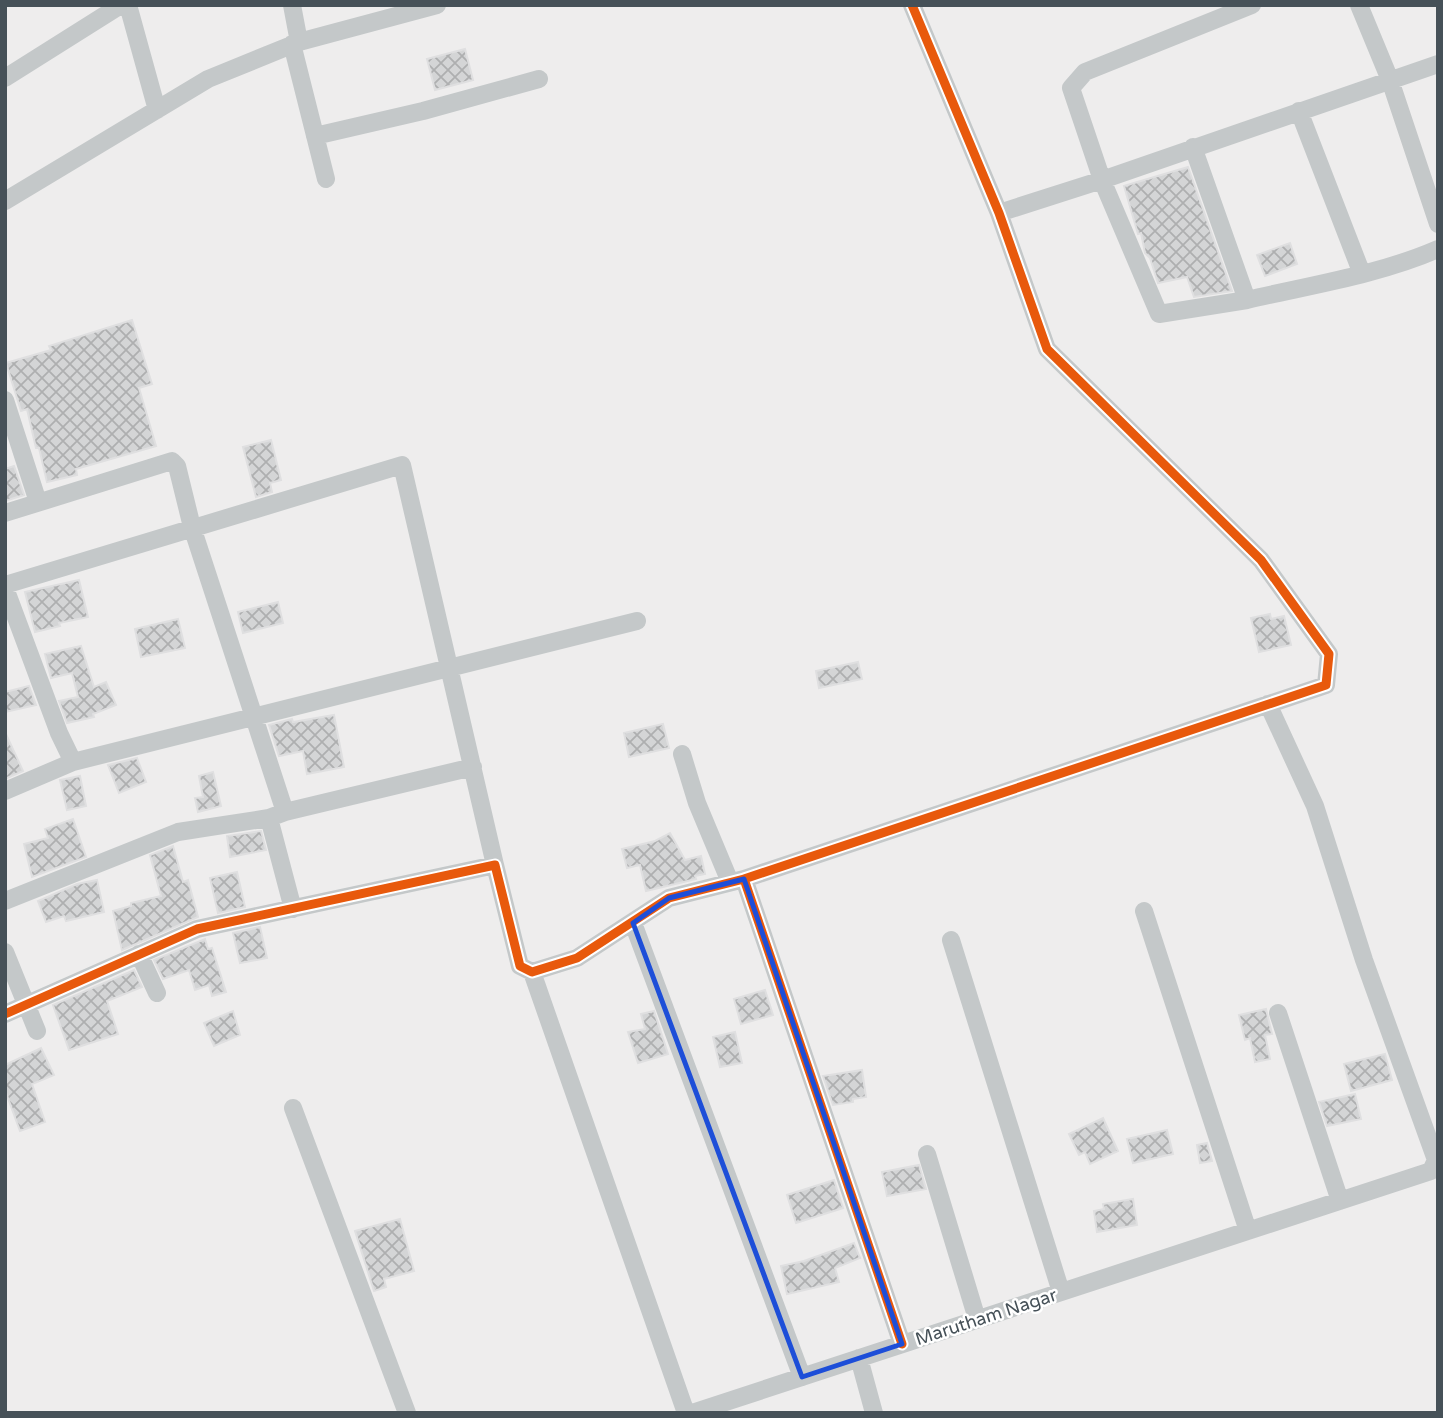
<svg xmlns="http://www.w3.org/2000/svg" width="1443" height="1418" font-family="'Varela Round',sans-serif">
<defs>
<pattern id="building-cross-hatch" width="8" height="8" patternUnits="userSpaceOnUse" patternTransform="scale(1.75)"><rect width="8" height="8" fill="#d4d5d6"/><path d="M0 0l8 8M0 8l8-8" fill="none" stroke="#aeafb0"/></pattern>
</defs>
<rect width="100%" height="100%" fill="#eeeded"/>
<!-- building -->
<path fill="url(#building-cross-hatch)" stroke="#dfdfe0" stroke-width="2" d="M465 49 473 80 435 90 427 59Z
M1188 167 1232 291 1194 297 1187 277 1158 283 1150 258 1145 253 1141 233 1138 234 1124 186Z
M1290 243 1297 264 1265 276 1257 255Z
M132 320 152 384 139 388 156 446 76 469 77 475 47 482 39 448H36L27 409 21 411 6 363 51 350 49 346Z
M271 440 281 480 270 483 272 492 256 497 243 447Z
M14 466 24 495 5 501V469Z
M79 580 88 617 59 623 60 626 35 632 25 592Z
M278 602 283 623 243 633 238 612Z
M1270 614 1271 619 1284 616 1291 645 1259 652 1251 618Z
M178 619 185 648 141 657 135 629Z
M81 646 94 687 106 682 116 705 93 714 94 717 67 723 59 701 78 697 72 673 51 678 45 654Z
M858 662 862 679 819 688 816 671Z
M29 686 36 705 5 712V692Z
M334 715 344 767 307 774 303 751 279 756 269 725 292 719 293 722Z
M663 724 669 748 629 757 624 733Z
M5 732 23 771 5 779Z
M137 758 146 782 119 793 108 765Z
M213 772 221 806 198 812 195 798 203 797 199 776Z
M80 776 86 806 67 810 60 780Z
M73 819 86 857 32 877 24 844 48 838 45 829Z
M261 831 266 850 230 857 227 836Z
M670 833 685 860 701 856 705 874 695 876 696 879 646 891 640 865 627 868 622 849 655 841Z
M173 846 183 882 188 880 198 917 122 950 113 911 131 906V903L161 896 150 855Z
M237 872 245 907 218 913 210 878Z
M97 880 104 912 66 921 64 916 46 922 38 901 77 884Z
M260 927 267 958 240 963 233 933Z
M205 939 208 949 212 948 226 992 212 996 209 985 195 990 189 970 163 979 154 960Z
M134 970 142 987 107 1001 118 1034 69 1050 53 1005Z
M765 990 773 1015 741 1024 734 999Z
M1266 1009 1272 1034 1265 1035 1270 1059 1255 1062 1250 1038 1245 1040 1239 1015Z
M233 1011 240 1035 214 1046 204 1023Z
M654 1011 668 1054 638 1063 628 1032 645 1029 641 1014Z
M735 1032 742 1063 720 1067 713 1037Z
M41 1048 54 1075 32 1084 45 1122 20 1131 5 1090V1065Z
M1385 1054 1392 1080 1351 1091 1344 1064Z
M862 1070 866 1097 853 1099V1102L833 1105 823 1076Z
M1355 1094 1361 1119 1327 1126 1319 1102Z
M1103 1118 1118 1151 1090 1164 1085 1152 1079 1155 1069 1134Z
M1167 1130 1173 1154 1133 1163 1127 1139Z
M1207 1143 1212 1161 1200 1163 1197 1145Z
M919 1165 926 1189 887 1196 882 1172Z
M834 1180 843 1208 796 1223 787 1195Z
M1133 1199 1137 1225 1097 1232 1094 1211 1104 1209 1103 1204Z
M400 1219 414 1271 384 1279 386 1287 374 1291 355 1231Z
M854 1243 860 1258 835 1268 839 1282 787 1294 781 1266 804 1261Z"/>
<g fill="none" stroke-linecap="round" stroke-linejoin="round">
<!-- minor -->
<path stroke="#c4c8c9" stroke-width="18" d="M128 5 157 110
M292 5 299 42
M1359 5 1390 80 1438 224
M292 44 326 179
M5 78 121 5
M1299 111 1362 274
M315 136 423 111 539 79
M1193 147 1247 300 1159 314 1102 180 1071 88 1085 72 1252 5
M5 201 208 79 299 42 437 5
M999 213 1102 180 1438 64
M1247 300C1311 285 1378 275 1438 249
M5 400 38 502
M5 513 172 461 177 466 192 527 285 812 269 818
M5 585 402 465 495 865
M5 588 59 733 73 762 5 791
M682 754 697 803 730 882
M73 762 637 621
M285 812 473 767
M744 879 1326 685 1329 654 1261 560 1047 349 999 213 912 5
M5 901 178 832 269 818 293 909
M1144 911 1248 1231
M633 923 802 1377
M951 940 1061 1292
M5 952 37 1031
M139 954 157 993
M532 972 686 1413
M1278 1013 1340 1201
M5 1014 197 929 495 865 520 966 532 972 577 958 669 898 744 879 902 1344
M293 1108 407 1413
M927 1154 977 1319
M859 1358 874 1413
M692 1413 1431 1171 1436 1160 1364 960 1315 806 1268 704"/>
<!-- cycleway casing -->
<g stroke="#fff" stroke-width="13">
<path id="cycleway" d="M744 879 1326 685 1329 654 1261 560 1047 349 999 213 912 5
M5 1014 197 929 495 865 520 966 532 972 577 958 669 898 744 879 902 1344"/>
</g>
<!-- cycleway -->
<use href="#cycleway" stroke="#e8590c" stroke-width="9"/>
</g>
<!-- marked area -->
<path fill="none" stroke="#1d4ed8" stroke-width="5" stroke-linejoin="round" d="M744 879 902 1344 802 1377 633 923 669 898Z"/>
<g text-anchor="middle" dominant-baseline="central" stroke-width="5" stroke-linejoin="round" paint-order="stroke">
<!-- street labels -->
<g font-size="18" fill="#465158" stroke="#fff">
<text transform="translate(986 1317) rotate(-18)">Marutham Nagar</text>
</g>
</g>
<!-- border -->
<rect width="1443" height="1418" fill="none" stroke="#465158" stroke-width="14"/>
</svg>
